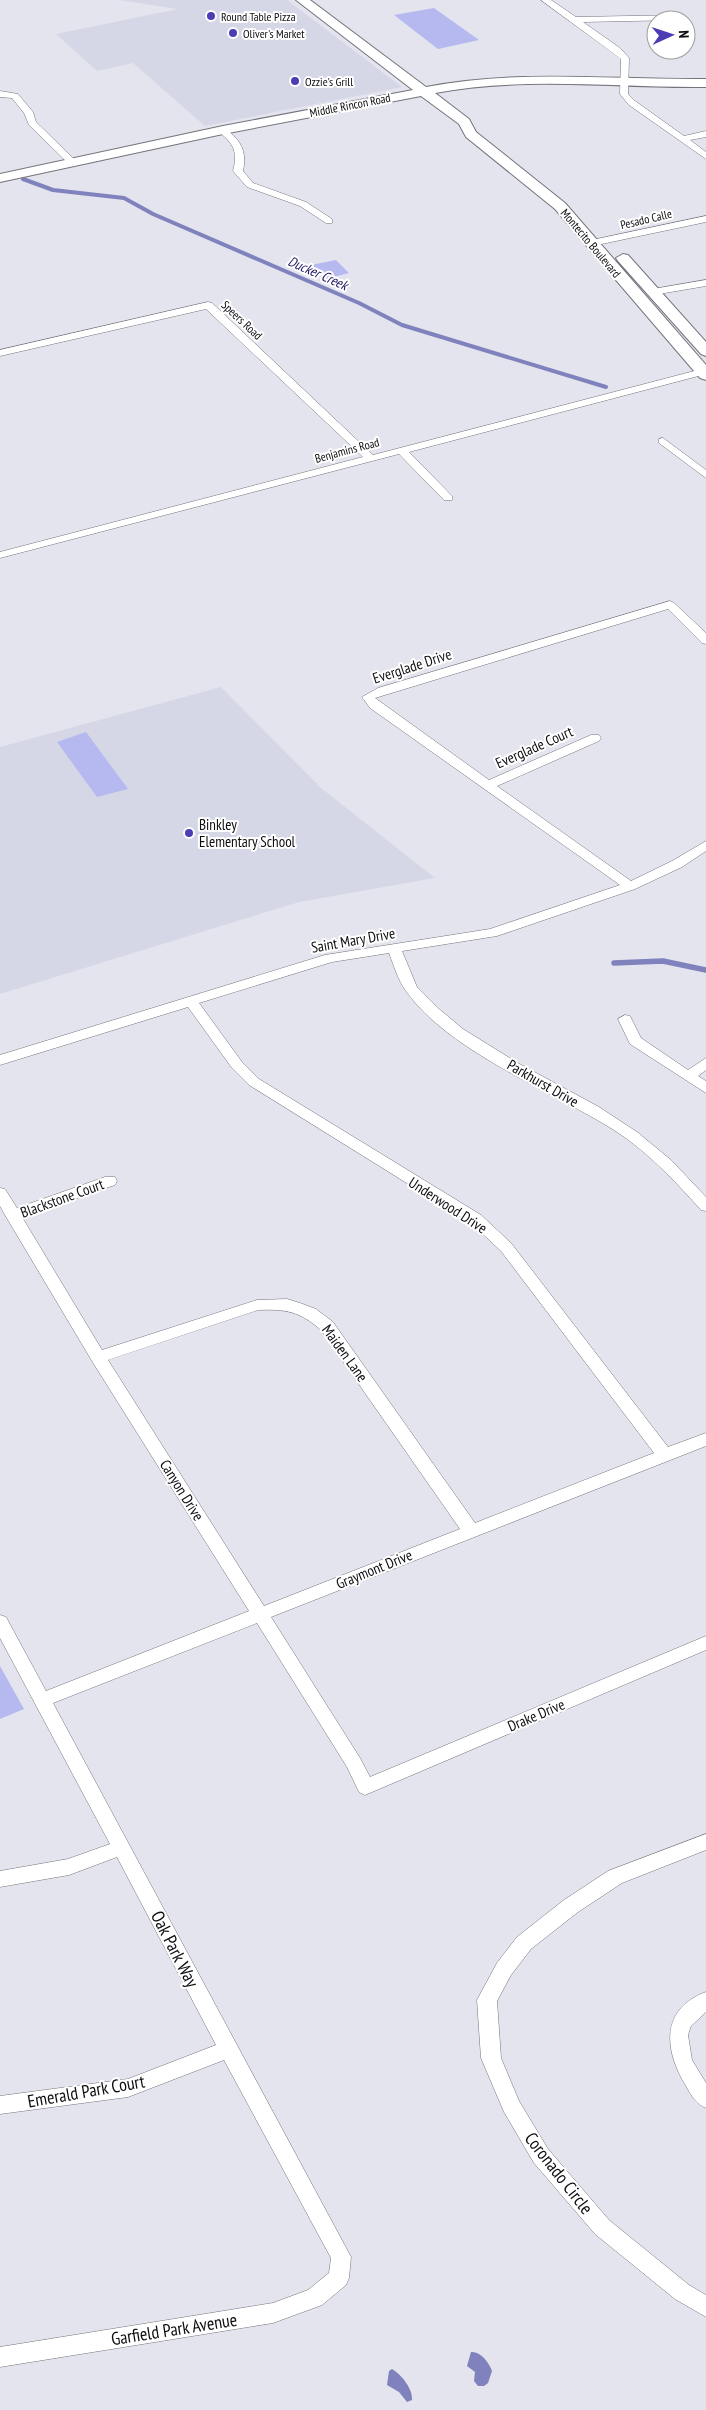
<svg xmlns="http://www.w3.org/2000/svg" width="706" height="2410" font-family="'PT Sans Narrow',sans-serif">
<rect width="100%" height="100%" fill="#e3e4ed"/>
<!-- built -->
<path fill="#d5d7e7" d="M119 0H287L402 87 205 126 133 63 97 71 56 34 178 9Z
M221 687 321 788 435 878 299 902 0 994V747Z"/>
<!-- green -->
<path fill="#b5b9ef" d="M434 8 479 40 438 49 394 15Z
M336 260 349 273 326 279 311 265Z
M86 732 128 789 97 797 57 742Z
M0 1666 24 1709 0 1719Z"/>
<!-- water -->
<path fill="#7f82bd" d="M471 2352C480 2351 489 2362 492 2371L488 2383 484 2386H478L474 2381 475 2372 467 2366Z
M392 2369C402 2375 413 2389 412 2400L407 2402 399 2392 387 2385 389 2371Z"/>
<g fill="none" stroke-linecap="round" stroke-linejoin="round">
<!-- stream-far1 -->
<path stroke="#7f82bd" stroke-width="4" d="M23 179 53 190 124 198 153 214 359 303 402 325 606 387"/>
<!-- stream -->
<path stroke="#7f82bd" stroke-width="5.5" d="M614 963 663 961 706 970"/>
<!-- street casing -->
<g stroke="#73747c" stroke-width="1">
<path id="street" d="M541 0H551L576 17 682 15 683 17 679 20 583 22 620 48 629 58 628 94 635 101 684 136 706 131V137L690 140 706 152V159L629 105 620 94 621 59Z
M0 91 18 94 33 112 36 122 75 160V164H69L29 125 24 113 12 98 0 97Z
M219 128H225C241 141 247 150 243 171L253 183 306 202 332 219V223H326L300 206 247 187 233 171C238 152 234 144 219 132Z
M706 216V222L592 246 587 243 592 240Z
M706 280V286L653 295 648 292 653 289Z
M208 302 212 303 373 455 702 369 706 370V374L409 452 452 496V500H444L399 454 0 558V552L363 457 206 309 0 356V350Z
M663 438 706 470V478L659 443V439Z
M670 601 674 603 706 633V644L702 643 668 609 375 698 489 780 591 735H599L601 738 599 741 497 786 631 881 672 861 706 841V851L682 867 635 889 497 936 402 951 417 987 439 1009 463 1029 516 1062 599 1107 637 1132 671 1160 706 1197V1211L701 1210C674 1180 647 1151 614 1130 552 1091 448 1051 406 991 398 980 394 966 389 953L332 962 199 1003 242 1062 259 1079 481 1215 511 1243 668 1447 706 1433V1446L271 1617 360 1758 370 1777 706 1636V1650L365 1795 359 1792 347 1767 257 1623 53 1703 351 2257 349 2278 346 2285 322 2305 273 2323 0 2367V2347L273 2303 308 2290 329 2273 331 2258 224 2060 128 2097 0 2114V2096L128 2079 216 2045 117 1857 69 1875 0 1887V1871L68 1859 110 1844 0 1638V1615L6 1617 46 1691 249 1611 92 1361 5 1215 0 1206V1188L5 1189 17 1208 105 1177H115L117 1181 115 1185 22 1217 102 1350 257 1300 287 1299 300 1303 316 1309 333 1322 475 1523 654 1453 501 1251 471 1223 249 1085 232 1068 188 1007 0 1065V1055L325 955 490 929 620 885 370 708 362 697 378 688ZM258 1310C286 1309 299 1311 321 1330L460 1529 264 1606 108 1360Z
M625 1015 630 1016 641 1038 688 1070 706 1058V1070L698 1076 706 1081V1093L630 1044 618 1019Z
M706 1834V1850L622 1883 578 1912 531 1949 511 1975 497 2001 501 2058 519 2101 548 2149 609 2220 689 2285 706 2295V2317L675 2299 595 2234 534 2163 504 2112 481 2058 477 2000 497 1963 517 1937 564 1900 608 1871Z
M706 1992V2012L691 2026 688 2035 692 2060 706 2083V2108C696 2104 691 2095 686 2086 664 2050 660 2009 706 1992Z"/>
</g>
<!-- secondary casing -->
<g stroke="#73747c" stroke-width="2">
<path id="secondary" d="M296 0H310L426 87C519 69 612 80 706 79V87C615 88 524 76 435 93L469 119 476 132 565 203 706 365V380L700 378 555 209 466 137 459 124 421 96 223 134 0 182V174L223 126 413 90Z
M623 254 628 255 706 342V356L701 354 618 261 616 258Z"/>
</g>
<!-- street -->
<use href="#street" fill="#fff" fill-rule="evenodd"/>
<!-- secondary -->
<use href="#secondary" fill="#fff" fill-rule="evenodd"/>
</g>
<!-- markers -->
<g fill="#4b3eb5" stroke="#fff" stroke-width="2">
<circle cx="211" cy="16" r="5"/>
<circle cx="233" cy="33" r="5"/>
<circle cx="295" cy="81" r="5"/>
<circle cx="189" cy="833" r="5"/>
</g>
<g text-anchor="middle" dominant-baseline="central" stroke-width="4" stroke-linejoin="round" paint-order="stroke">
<!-- far-poi labels -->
<g font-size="12" fill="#0d0d10" stroke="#fff" text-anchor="start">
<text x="221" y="16">Round Table Pizza</text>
<text x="243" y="33">Oliver's Market</text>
<text x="305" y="81">Ozzie's Grill</text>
</g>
<!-- far-street labels -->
<g font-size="12" fill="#0d0d10" stroke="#fff">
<text transform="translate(350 105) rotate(-11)">Middle Rincon Road</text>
<text transform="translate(646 219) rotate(-13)">Pesado Calle</text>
<text transform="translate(591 243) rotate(50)">Montecito Boulevard</text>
<text transform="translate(242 320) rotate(43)">Speers Road</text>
<text transform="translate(347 450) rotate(-15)">Benjamins Road</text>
</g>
<!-- far-water labels -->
<g font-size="14" font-style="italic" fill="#241c63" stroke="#fff">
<text transform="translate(318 273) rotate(24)">Ducker Creek</text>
</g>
<!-- street labels -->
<g font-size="15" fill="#0d0d10" stroke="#fff">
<text transform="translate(412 666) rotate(-18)">Everglade Drive</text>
<text transform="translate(534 747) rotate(-24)">Everglade Court</text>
<text transform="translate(353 940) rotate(-10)">Saint Mary Drive</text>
<text transform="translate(543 1083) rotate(30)">Parkhurst Drive</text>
<text transform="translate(62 1198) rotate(-20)">Blackstone Court</text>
<text transform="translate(448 1205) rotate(33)">Underwood Drive</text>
<text transform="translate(345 1353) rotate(54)">Maiden Lane</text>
<text transform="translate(182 1490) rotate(58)">Canyon Drive</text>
<text transform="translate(374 1569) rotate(-22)">Graymont Drive</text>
<text transform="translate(536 1715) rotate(-23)">Drake Drive</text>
</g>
<!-- poi labels -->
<g font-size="15" fill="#0d0d10" stroke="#fff" text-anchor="start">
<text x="199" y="824">Binkley<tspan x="199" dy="17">Elementary School</tspan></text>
</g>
<!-- near-street labels -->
<g font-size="18" fill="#0d0d10" stroke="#fff">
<text transform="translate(175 1949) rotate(63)">Oak Park Way</text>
<text transform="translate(86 2091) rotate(-10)">Emerald Park Court</text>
<text transform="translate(559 2173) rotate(52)">Coronado Circle</text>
<text transform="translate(174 2329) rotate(-9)">Garfield Park Avenue</text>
</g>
</g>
<!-- north arrow -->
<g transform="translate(671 35) rotate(87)"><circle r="24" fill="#ffffff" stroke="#9e9e9f"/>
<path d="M0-4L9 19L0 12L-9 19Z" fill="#4b3eb5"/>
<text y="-8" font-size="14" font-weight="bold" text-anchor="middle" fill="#0d0d10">N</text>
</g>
</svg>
